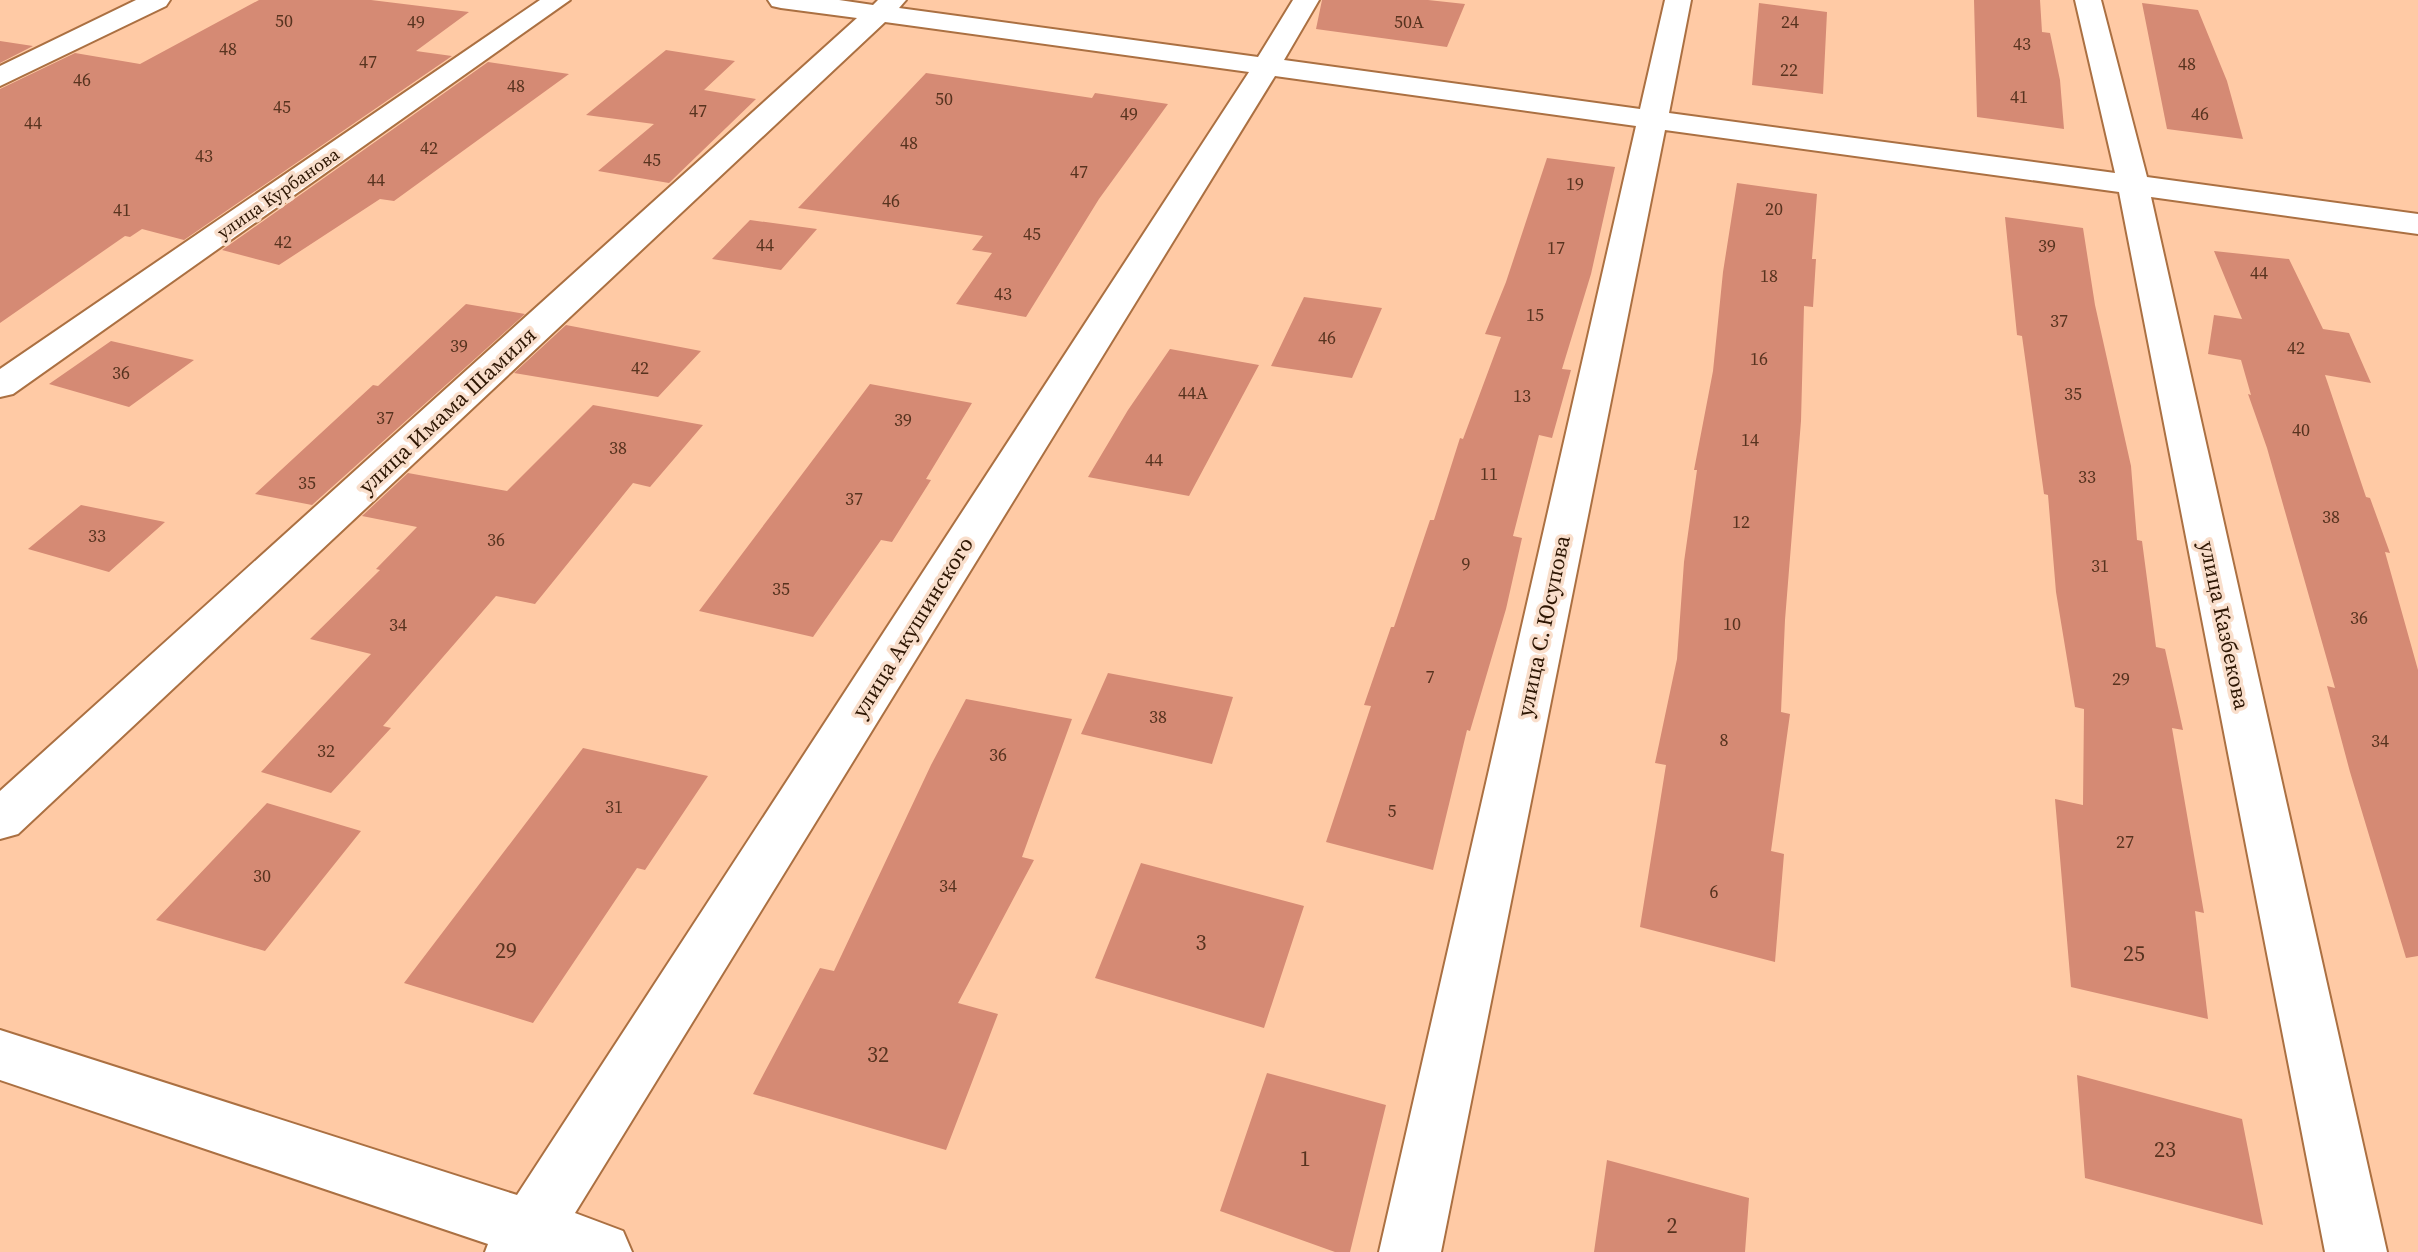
<svg xmlns="http://www.w3.org/2000/svg" width="2418" height="1252" font-family="'Source Serif 4',serif">
<rect width="100%" height="100%" fill="#ffcaa5"/>
<!-- building -->
<path fill="#d58a74" d="M259 0H371L469 12 416 51 452 56 184 240 142 229 130 237 125 236 0 323V89L75 53 140 64Z
M1322 0H1428L1465 4 1447 47 1316 29Z
M1974 0H2040L2042 32 2050 33 2060 80 2064 129 1977 117Z
M1759 3 1827 12 1823 94 1752 85Z
M2142 3 2198 10 2227 81 2243 139 2167 129Z
M0 41 33 46 0 63Z
M666 50 735 61 704 90 756 99 669 183 598 171 654 124 586 115Z
M488 62 569 74 394 201 380 199 279 265 222 250Z
M926 73 1092 98 1095 93 1168 104 1099 199 1026 317 956 304 992 253 972 250 983 236 798 208Z
M1547 158 1615 167 1591 274 1562 369 1571 370 1552 438 1539 435 1513 536 1522 538 1506 609 1470 731 1467 730 1433 870 1326 842 1371 706 1364 705 1391 627H1394L1430 520H1434L1460 438 1463 439 1501 337 1485 334 1506 282Z
M1737 183 1817 194 1812 259H1816L1813 307 1804 306 1801 421 1785 620 1781 712 1790 714 1771 851 1784 854 1775 962 1640 927 1666 765 1655 763 1677 659 1684 562 1697 470H1694L1713 371 1723 272Z
M2005 217 2083 228 2095 305 2131 466 2137 540 2142 541 2156 647 2165 649 2183 730 2172 728 2204 913 2195 911 2208 1019 2071 987 2055 799 2083 805 2084 709 2075 707 2056 592 2048 495 2044 494 2022 336 2017 335Z
M750 220 817 229 781 270 712 259Z
M2214 251 2289 259 2323 329 2349 333 2371 383 2325 375 2366 497 2370 498 2390 553 2385 552 2418 670V956L2406 958 2350 772 2327 686 2335 688 2267 448 2248 394 2251 395 2241 360 2208 354 2214 315 2242 319Z
M1304 297 1382 308 1352 378 1271 366Z
M466 304 525 314 312 505 255 494 373 385 378 386Z
M566 325 701 351 658 397 514 373Z
M111 341 194 360 129 407 49 384Z
M1170 349 1259 365 1189 496 1088 477 1128 410Z
M870 384 972 403 926 479 931 480 892 542 881 540 813 637 699 611Z
M593 405 703 425 650 487 633 483 535 604 496 596 383 726 391 728 331 793 261 772 371 654 310 639 380 570 376 569 417 527 362 516 408 473 507 491Z
M81 505 165 522 109 572 28 549Z
M1108 673 1233 697 1212 764 1081 734Z
M966 699 1072 719 1022 857 1034 860 958 1003 998 1014 946 1150 753 1094 820 968 834 971 931 765Z
M583 748 708 776 645 870 637 868 533 1023 404 983Z
M267 803 361 831 265 951 156 920Z
M1141 863 1304 906 1264 1028 1095 978Z
M1267 1073 1386 1105 1350 1252H1335L1220 1211Z
M2077 1075 2242 1119 2263 1225 2085 1178Z
M1607 1160 1749 1198 1745 1252H1594Z"/>
<g fill="none" stroke-linecap="round" stroke-linejoin="round">
<!-- street casing -->
<g stroke="#ab7042" stroke-width="4">
<path id="street" d="M136 0H170L166 6 0 86V66Z
M540 0H570L13 394 0 397V369Z
M768 0H839L873 5 878 0H906L899 8 1258 57 1293 0H1319L1284 60 1640 109 1665 0H1691L1669 113 2115 173 2075 0H2101L2147 177 2418 214V234L2151 197 2387 1252H2325L2119 192 1665 130 1441 1252H1379L1636 126 1275 76 575 1213 623 1231 632 1252H485L488 1244 0 1080V1030L517 1195 1249 72 885 22 18 834 0 839V791L857 18 781 8 772 6Z"/>
</g>
<!-- street -->
<use href="#street" fill="#fff" fill-rule="evenodd"/>
</g>
<g text-anchor="middle" dominant-baseline="central" stroke-width="7" stroke-linejoin="round" paint-order="stroke">
<!-- number labels -->
<g font-size="18" fill="#57331f">
<text x="284" y="20">50</text>
<text x="416" y="21">49</text>
<text x="1409" y="21">50А</text>
<text x="1790" y="21">24</text>
<text x="2022" y="43">43</text>
<text x="228" y="48">48</text>
<text x="368" y="61">47</text>
<text x="2187" y="63">48</text>
<text x="1789" y="69">22</text>
<text x="82" y="79">46</text>
<text x="516" y="85">48</text>
<text x="2019" y="96">41</text>
<text x="944" y="98">50</text>
<text x="282" y="106">45</text>
<text x="698" y="110">47</text>
<text x="1129" y="113">49</text>
<text x="2200" y="113">46</text>
<text x="33" y="122">44</text>
<text x="909" y="142">48</text>
<text x="429" y="147">42</text>
<text x="204" y="155">43</text>
<text x="652" y="159">45</text>
<text x="1079" y="171">47</text>
<text x="376" y="179">44</text>
<text x="1575" y="183">19</text>
<text x="891" y="200">46</text>
<text x="1774" y="208">20</text>
<text x="122" y="209">41</text>
<text x="1032" y="233">45</text>
<text x="283" y="241">42</text>
<text x="765" y="244">44</text>
<text x="2047" y="245">39</text>
<text x="1556" y="247">17</text>
<text x="2259" y="272">44</text>
<text x="1769" y="275">18</text>
<text x="1003" y="293">43</text>
<text x="1535" y="314">15</text>
<text x="2059" y="320">37</text>
<text x="1327" y="337">46</text>
<text x="459" y="345">39</text>
<text x="2296" y="347">42</text>
<text x="1759" y="358">16</text>
<text x="640" y="367">42</text>
<text x="121" y="372">36</text>
<text x="1193" y="392">44А</text>
<text x="2073" y="393">35</text>
<text x="1522" y="395">13</text>
<text x="385" y="417">37</text>
<text x="903" y="419">39</text>
<text x="2301" y="429">40</text>
<text x="1750" y="439">14</text>
<text x="618" y="447">38</text>
<text x="1154" y="459">44</text>
<text x="1489" y="473">11</text>
<text x="2087" y="476">33</text>
<text x="307" y="482">35</text>
<text x="854" y="498">37</text>
<text x="2331" y="516">38</text>
<text x="1741" y="521">12</text>
<text x="97" y="535">33</text>
<text x="496" y="539">36</text>
<text x="1466" y="563">9</text>
<text x="2100" y="565">31</text>
<text x="781" y="588">35</text>
<text x="2359" y="617">36</text>
<text x="1732" y="623">10</text>
<text x="398" y="624">34</text>
<text x="1430" y="676">7</text>
<text x="2121" y="678">29</text>
<text x="1158" y="716">38</text>
<text x="1724" y="739">8</text>
<text x="2380" y="740">34</text>
<text x="326" y="750">32</text>
<text x="998" y="754">36</text>
<text x="614" y="806">31</text>
<text x="1392" y="810">5</text>
<text x="2125" y="841">27</text>
<text x="262" y="875">30</text>
<text x="948" y="885">34</text>
<text x="1714" y="891">6</text>
</g>
<!-- far-street labels -->
<g font-size="18" fill="#2d1603" stroke="#f9decb">
<text transform="translate(278 193) rotate(-35)">улица Курбанова</text>
</g>
<!-- street labels -->
<g font-size="22" fill="#2d1603" stroke="#f9decb">
<text transform="translate(447 410) rotate(-43)">улица Имама Шамиля</text>
<text transform="translate(2225 625) rotate(78)">улица Казбекова</text>
<text transform="translate(1543 626) rotate(-78)">улица С. Юсупова</text>
<text transform="translate(912 627) rotate(-58)">улица Акушинского</text>
</g>
<!-- near-number labels -->
<g font-size="22" fill="#57331f">
<text x="1201" y="942">3</text>
<text x="506" y="950">29</text>
<text x="2134" y="953">25</text>
<text x="878" y="1054">32</text>
<text x="2165" y="1149">23</text>
<text x="1305" y="1158">1</text>
<text x="1672" y="1225">2</text>
</g>
</g>
</svg>
